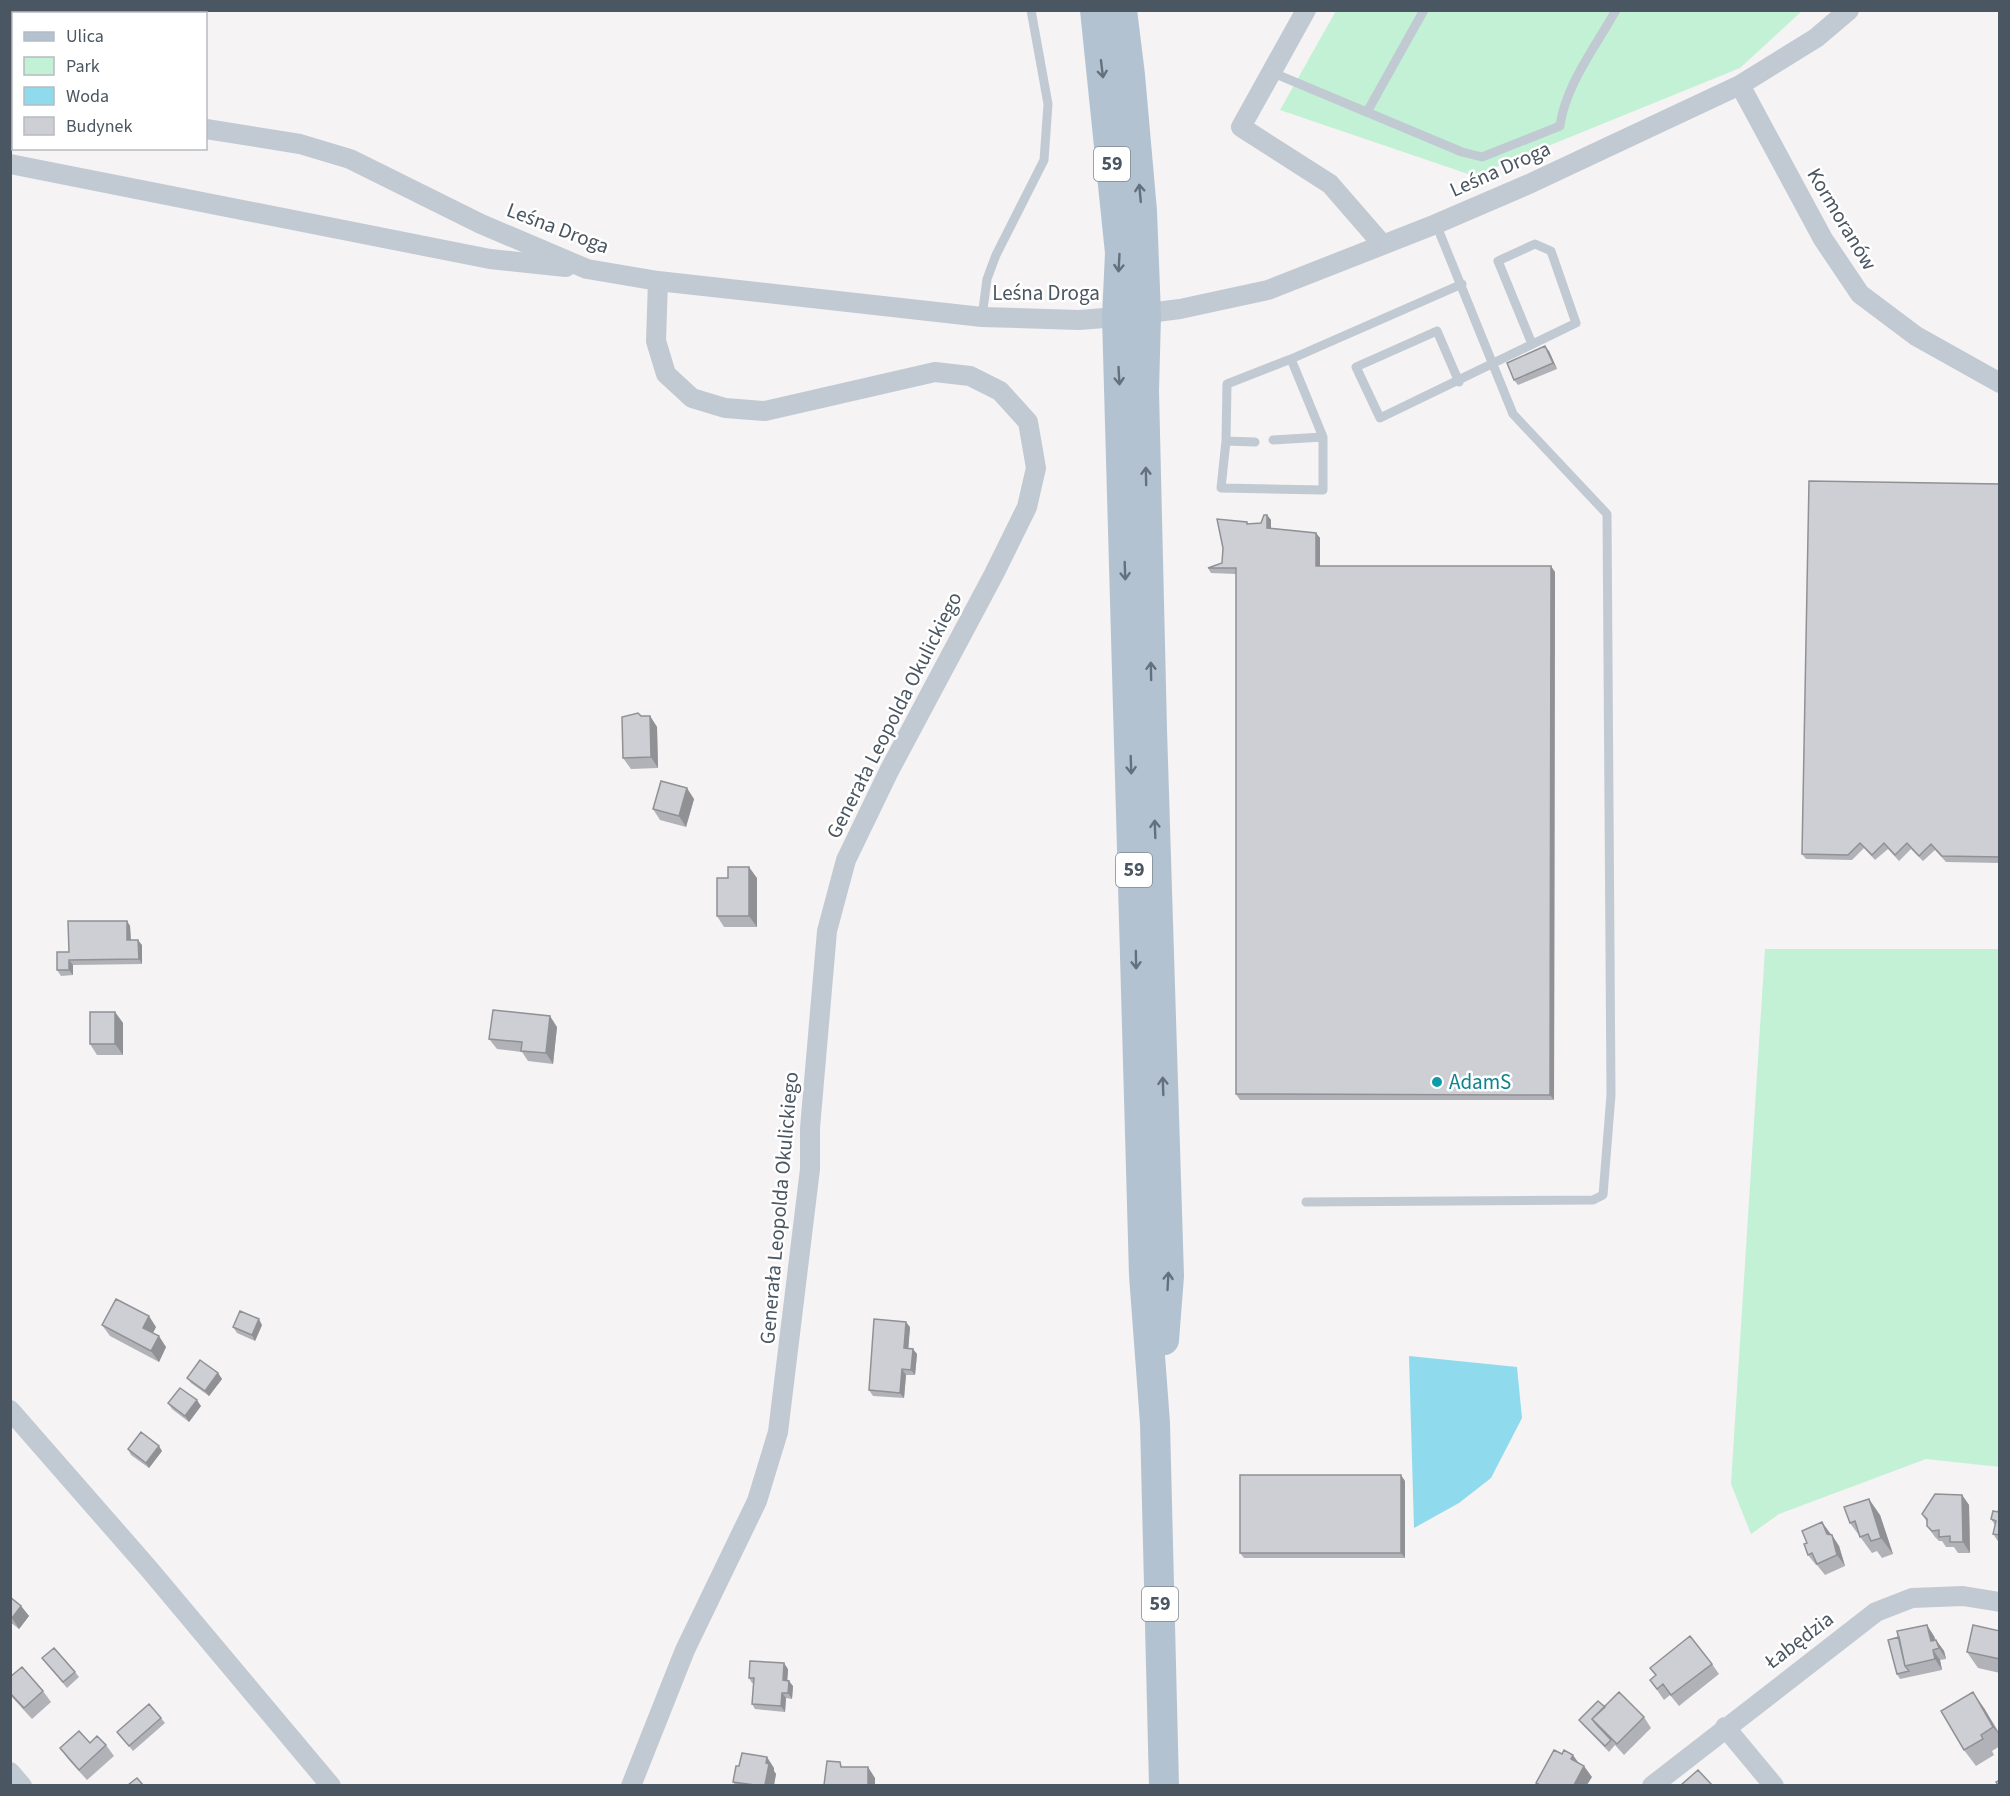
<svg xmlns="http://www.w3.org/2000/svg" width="2010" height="1796" font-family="'Source Sans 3',sans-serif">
<rect width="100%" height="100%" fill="#f5f3f3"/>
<!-- green -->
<path fill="#c3f1d5" d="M1336 11H1802L1740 68 1474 176 1280 110Z
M1765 949H1999L2000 1467 1926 1459 1779 1514 1751 1534 1731 1484Z"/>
<!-- water -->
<path fill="#90daee" d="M1409 1356 1517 1367 1522 1418 1491 1478 1459 1503 1414 1528Z"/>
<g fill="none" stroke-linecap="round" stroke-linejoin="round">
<!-- lane -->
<path stroke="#c1cad2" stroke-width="9" d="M1271 72 1462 152 1482 157 1560 126C1565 86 1596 46 1616 10
M1367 112 1424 10
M982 317 987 279 996 255 1044 160 1048 104 1031 10
M1291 359 1323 437V490L1221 488 1226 441 1227 384 1291 359 1462 284
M1459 382 1437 331 1356 367 1380 418 1576 323 1551 251 1535 244 1498 261 1532 344
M1273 440 1323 437
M1226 441 1255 442
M1306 1202 1593 1200 1603 1195 1611 1095 1607 514 1513 414 1436 224"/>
<!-- street -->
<path stroke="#c1cad2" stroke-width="20" d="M1306 10 1241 127 1330 184 1383 245
M1740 85 1823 239 1860 294 1916 336 2000 383
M10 105 14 106
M206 129 300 144 350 159 481 224 587 269 658 281 982 317 1079 320 1117 317 1180 309 1268 290 1436 224 1529 184 1740 85 1816 38 1849 10
M10 164 490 259 566 267
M10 1410 149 1569 331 1786
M1725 1727 1774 1786
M10 1772 22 1786
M631 1786 685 1650 757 1501 778 1432 810 1169V1128L827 931 846 860 889 771 994 574 1027 507 1036 468 1028 422 1000 391 970 376 935 372 765 411 725 408 692 398 666 374 656 341 658 281
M1652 1786 1876 1612 1912 1598 1963 1596 2000 1602"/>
<!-- primary -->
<path stroke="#b3c2d1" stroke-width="30" d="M1095 10 1120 253 1117 317 1144 1275 1155 1423 1164 1786
M1122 10 1130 75 1142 211 1146 315 1144 391 1152 729 1169 1276 1164 1340"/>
</g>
<!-- wall -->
<path fill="#b0b2b7" d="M1549 351 1557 369 1518 385 1514 380Z
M2000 484V863L1946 862 1935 850 1923 861 1911 849 1899 861 1888 849 1875 860 1864 848 1852 860 1806 859 1802 854Z
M1267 515 1271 520V528L1316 533 1320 538V566L1555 572 1554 1100H1240L1236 1094V574L1211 573 1208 568 1222 563 1249 524 1261 523Z
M641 716H650L657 727 658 768 631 769 623 758Z
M694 799 686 827 660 820 653 809Z
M757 878V927H724L717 916Z
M127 921 130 926 131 940 142 945V964L73 965V975L61 976 57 970 69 952Z
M115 1012 123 1023V1055H97L90 1044Z
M557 1027 553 1064 528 1061 522 1052 497 1049 489 1039Z
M102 1325 156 1327 153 1333 166 1347 159 1362 110 1336Z
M262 1325 255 1341 237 1333 233 1327Z
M910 1327 908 1348 917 1354 915 1375H906L904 1398 873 1396 869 1390Z
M218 1373 222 1379 209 1396 191 1383 187 1378Z
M168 1403 201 1406 189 1422 172 1409Z
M128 1449 162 1451 149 1468 131 1455Z
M1405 1481V1558H1244L1240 1553Z
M1962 1495 1969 1505 1970 1553H1958L1954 1547H1946L1942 1541H1939L1935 1537 1927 1526V1522L1922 1514Z
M2000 1506V1544L1993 1534 1995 1525 1991 1519 1998 1512Z
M1844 1507 1880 1515 1893 1554 1882 1558 1877 1551 1872 1553 1850 1523Z
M1830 1533 1839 1546 1845 1566 1825 1575 1817 1565H1816L1808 1555Z
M10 1597 21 1606 29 1616 19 1629 10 1622Z
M2000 1631V1673L1978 1668 1967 1652Z
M1934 1636 1936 1640 1944 1651 1946 1659 1940 1660 1942 1670 1900 1679 1897 1674Z
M42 1658 75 1672 79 1677 67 1688Z
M1712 1664 1719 1674 1679 1706 1670 1695 1664 1700 1650 1680Z
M788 1669 787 1681 793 1686 792 1699 786 1698 785 1712 755 1709 752 1704 754 1683H752L749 1678Z
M10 1677 43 1691 51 1702 32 1719 10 1695Z
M1605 1707 1644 1717 1651 1728 1624 1755 1615 1745 1609 1752 1583 1725 1579 1720Z
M1984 1708 2000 1734V1746L1992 1751 1994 1755 1976 1766 1964 1750Z
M161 1718 165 1723 133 1751 117 1732Z
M90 1743 106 1745 114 1756 87 1780 68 1759 60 1748Z
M774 1768V1771L776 1774 774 1785H735L733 1782Z"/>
<!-- shaded-wall -->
<path fill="#909195" d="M1545 346 1549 351 1557 369 1553 363Z
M1267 515 1271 520V533L1267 528Z
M1316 533 1320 538V571L1316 566Z
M1551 566 1555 572 1554 1100 1550 1095Z
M650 716 657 727 658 768 651 757Z
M687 788 694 799 686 827 679 816Z
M749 867 757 878V927L749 916Z
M127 921 130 926 131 945 127 940Z
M138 940 142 945V964L139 959Z
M69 960 73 965V975L69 970Z
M115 1012 123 1023V1055L115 1044Z
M550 1016 557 1027 553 1064 546 1053Z
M149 1316 156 1327 150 1338 143 1328Z
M259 1319 262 1325 255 1341 252 1335Z
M906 1322 910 1327 908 1353 904 1348Z
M159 1336 166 1347 159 1362 151 1351Z
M913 1349 917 1354 915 1375 911 1370Z
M902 1369 906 1375 904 1398 900 1393Z
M218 1373 222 1379 209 1396 205 1391Z
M197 1400 201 1406 189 1422 185 1416Z
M159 1446 162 1451 149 1468 146 1463Z
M1401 1475 1405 1481V1558L1401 1553Z
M1962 1495 1969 1505 1970 1553 1963 1542Z
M1869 1499 1880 1515 1893 1554 1881 1538Z
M1822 1522 1830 1533 1833 1539 1832 1535 1839 1546 1845 1566 1837 1555Z
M21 1606 29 1616 19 1629 12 1618Z
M1927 1625 1934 1636 1937 1649 1931 1641Z
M1936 1640 1944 1651 1946 1659 1939 1648Z
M1933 1650 1940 1660 1942 1670 1935 1659Z
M784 1663 788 1669 787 1686 783 1680Z
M789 1681 793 1686 792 1699 788 1693Z
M1973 1692 1984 1708 2000 1736 1993 1727Z
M782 1693 786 1698 785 1712 781 1706Z
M1573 1755 1580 1765 1571 1759Z
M767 1757 774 1768V1771L776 1774 774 1785H765L766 1763Z
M1584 1766 1592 1777 1587 1785H1574Z
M868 1767 875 1778V1785H868Z"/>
<!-- building -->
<path fill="#cdcfd5" stroke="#909195" stroke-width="1.5" d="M1545 346 1553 363 1514 380 1507 363Z
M1809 481 2000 484V857L1942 856 1931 844 1919 856 1907 843 1895 855 1884 843 1872 855 1860 843 1848 855 1802 854Z
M1264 515H1267V528L1316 533V566H1551L1550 1095 1236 1094V568H1208L1222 563 1223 548 1217 519 1247 522V524L1261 523Z
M638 713 641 716H650L651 757 623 758 622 717Z
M661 781 687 788 679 816 653 809Z
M728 867H749V916H717V878H728Z
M68 921H127V940H138L139 959 69 960V970H57V952H69Z
M493 1010 550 1016 546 1053 521 1051 522 1042 489 1039Z
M90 1012H115V1044H90Z
M116 1299 149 1316 143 1328 159 1336 151 1351 102 1325Z
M240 1311 259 1319 252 1335 233 1327Z
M874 1319 906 1322 904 1348 913 1349 911 1370 902 1369 900 1393 869 1390Z
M200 1360 218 1373 205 1391 187 1378Z
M180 1388 197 1400 185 1416 168 1403Z
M141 1432 159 1446 146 1463 128 1449Z
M1240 1475H1401V1553H1240Z
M1935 1494 1962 1495 1963 1542H1950V1536L1939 1537V1530L1932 1531 1927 1526V1519L1922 1514Z
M1869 1499 1881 1538 1871 1541 1868 1534 1860 1537 1855 1521 1850 1523 1844 1507Z
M2000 1506V1535L1993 1534 1996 1521 1991 1519 1993 1511 1998 1512Z
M1822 1522 1827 1534 1832 1535 1837 1555 1817 1564 1812 1553 1808 1555 1804 1544 1807 1543 1802 1531Z
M10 1597 21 1606 12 1618H10Z
M1927 1625 1931 1641 1936 1640 1939 1648 1933 1650 1935 1659 1905 1666 1897 1631Z
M1973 1625 2000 1631V1659L1967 1652Z
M1690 1636 1712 1664 1671 1695 1663 1684 1657 1689 1650 1680 1656 1675 1650 1668Z
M1899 1637 1905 1666 1909 1671 1897 1674 1888 1640Z
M54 1648 75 1672 63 1682 42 1658Z
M750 1661 784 1663 783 1680 789 1681 788 1693H782L781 1706 752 1704 754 1678H749Z
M22 1667 43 1691 24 1708 10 1693V1677Z
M1619 1692 1644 1717 1617 1744 1592 1719Z
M1973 1692 1993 1727 1981 1735 1983 1739 1964 1750 1941 1711Z
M1598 1701 1605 1707 1592 1719 1596 1724 1611 1740 1605 1746 1579 1720Z
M149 1704 161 1718 129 1746 117 1732Z
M79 1731 90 1743 97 1736 106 1745 79 1770 60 1748Z
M1554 1750 1562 1754 1564 1750 1573 1755 1571 1759 1584 1766 1574 1785H1540L1536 1783Z
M742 1753 767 1757 766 1763 769 1764 765 1785H755L733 1782 736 1766H739Z
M827 1761 840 1762 841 1767H868V1785H824Z
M1698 1770 1712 1785H1681Z
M137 1778 143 1785H128Z
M2000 1780V1785H1998L1996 1782Z"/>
<!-- one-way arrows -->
<defs><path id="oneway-shaft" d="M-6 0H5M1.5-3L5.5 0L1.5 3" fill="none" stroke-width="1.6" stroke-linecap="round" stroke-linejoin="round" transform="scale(1.5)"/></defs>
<g stroke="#64717d">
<use href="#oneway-shaft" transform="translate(1102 69) rotate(83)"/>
<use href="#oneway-shaft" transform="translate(1140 193) rotate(-95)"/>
<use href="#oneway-shaft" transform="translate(1119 263) rotate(93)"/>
<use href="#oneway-shaft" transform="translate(1119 376) rotate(87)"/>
<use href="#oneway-shaft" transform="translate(1146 476) rotate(-91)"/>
<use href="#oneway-shaft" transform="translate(1125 571) rotate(88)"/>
<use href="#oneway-shaft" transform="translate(1151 671) rotate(-91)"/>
<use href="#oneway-shaft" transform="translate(1131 765) rotate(88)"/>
<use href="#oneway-shaft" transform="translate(1155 829) rotate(-92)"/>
<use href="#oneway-shaft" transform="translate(1136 960) rotate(89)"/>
<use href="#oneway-shaft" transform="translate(1163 1086) rotate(-92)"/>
<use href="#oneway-shaft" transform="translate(1168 1281) rotate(-87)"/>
</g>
<!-- markers -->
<circle fill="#0f9aa8" stroke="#fff" stroke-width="2" cx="1437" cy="1082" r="6"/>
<g text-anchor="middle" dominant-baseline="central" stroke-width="5" stroke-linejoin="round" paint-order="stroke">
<!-- shield labels -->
<g fill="#fff" stroke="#808990" stroke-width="1.5">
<rect x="1094" y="147" width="36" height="34" rx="4.5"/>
<rect x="1116" y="853" width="36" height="34" rx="4.5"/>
<rect x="1142" y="1587" width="36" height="34" rx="4.5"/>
</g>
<g font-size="20" font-weight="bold" fill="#4a5661">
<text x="1112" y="164">59</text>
<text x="1134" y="870">59</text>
<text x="1160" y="1604">59</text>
</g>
<!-- street labels -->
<g font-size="21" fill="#4a5661" stroke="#fff">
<text transform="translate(1500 169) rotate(-24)">Leśna Droga</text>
<text transform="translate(1842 219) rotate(59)">Kormoranów</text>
<text transform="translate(558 228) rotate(21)">Leśna Droga</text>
<text x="1046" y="293">Leśna Droga</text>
<text transform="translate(894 715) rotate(-63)">Generała Leopolda Okulickiego</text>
<text transform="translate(779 1208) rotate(-85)">Generała Leopolda Okulickiego</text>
<text transform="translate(1799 1640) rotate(-37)">Łabędzia</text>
</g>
<!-- culture labels -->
<g font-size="21" fill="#0d838f" stroke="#fff" text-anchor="start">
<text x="1449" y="1082">AdamS</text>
</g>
</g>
<!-- border -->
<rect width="2010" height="1796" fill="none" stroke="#4a5661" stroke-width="24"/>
<!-- legend -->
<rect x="12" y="12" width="195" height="138" fill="#ffffff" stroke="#b7bbc0" stroke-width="1.5"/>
<rect x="24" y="32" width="30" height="9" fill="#b3c2d1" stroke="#b7bbc0" stroke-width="1.5"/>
<text x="66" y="42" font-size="18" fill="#4a5661">Ulica</text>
<rect x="24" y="57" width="30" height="18" fill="#c3f1d5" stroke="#b7bbc0" stroke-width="1.5"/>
<text x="66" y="72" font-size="18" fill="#4a5661">Park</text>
<rect x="24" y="87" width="30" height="18" fill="#90daee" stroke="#b7bbc0" stroke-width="1.5"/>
<text x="66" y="102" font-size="18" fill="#4a5661">Woda</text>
<rect x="24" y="117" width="30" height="18" fill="#cdcfd5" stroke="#b7bbc0" stroke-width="1.5"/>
<text x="66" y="132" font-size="18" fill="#4a5661">Budynek</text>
</svg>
